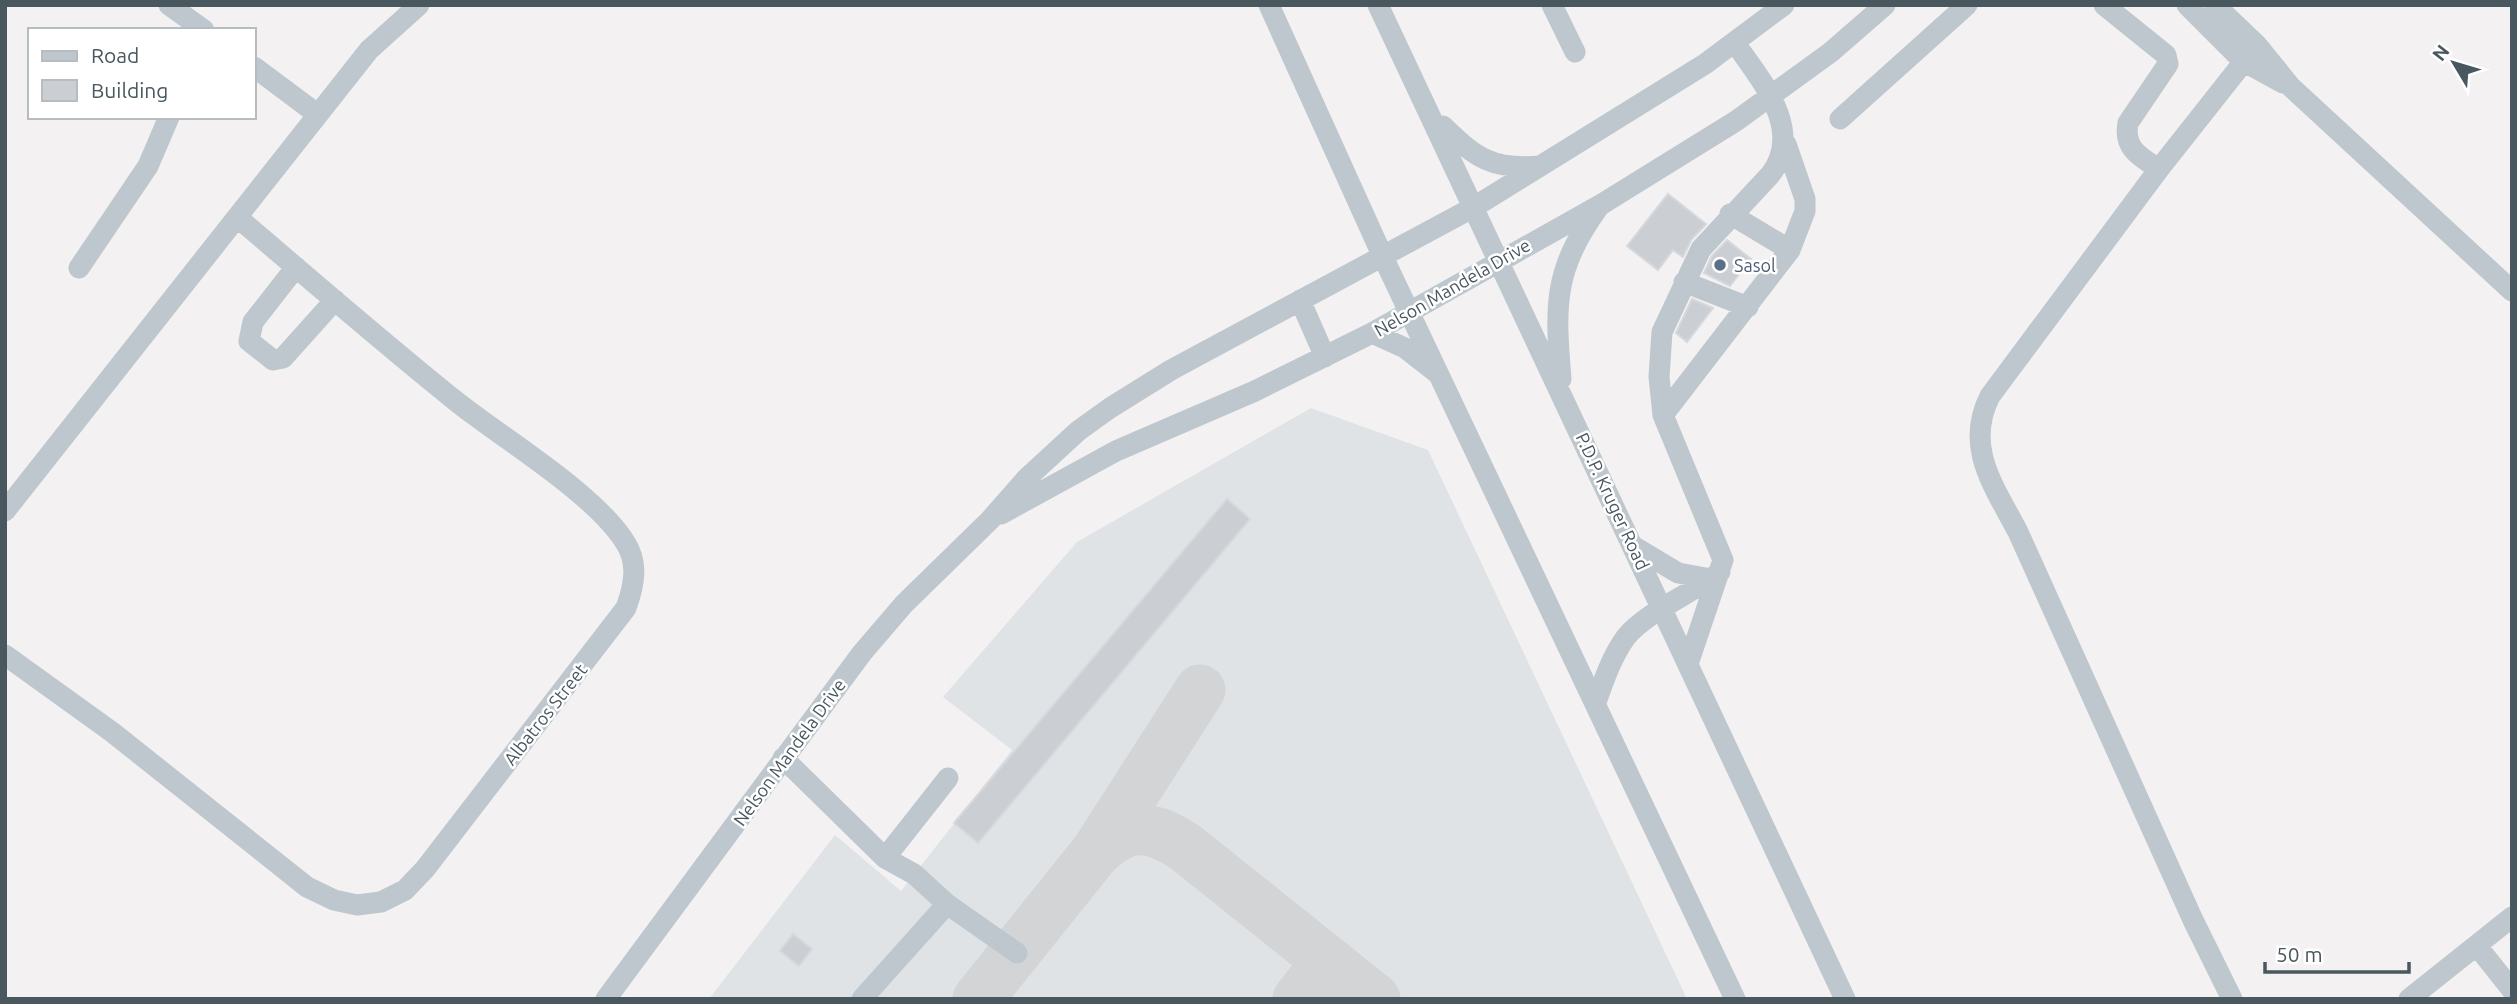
<svg xmlns="http://www.w3.org/2000/svg" width="2517" height="1004" font-family="Ubuntu,sans-serif">
<rect width="100%" height="100%" fill="#f3f1f1"/>
<!-- airport -->
<path fill="#e0e3e5" d="M1311 408 1428 450 1687 999H709L835 835 901 891 1012 750 943 697 1077 542Z"/>
<g fill="none" stroke-linecap="round" stroke-linejoin="round">
<!-- taxiway -->
<path stroke="#d3d4d6" stroke-width="51" d="M1096 852 1200 690
M978 999 1095 853C1127 823 1148 823 1185 847L1375 999
M1298 999 1328 961"/>
</g>
<!-- building -->
<path fill="#cbcfd3" stroke="#d5d8dc" stroke-width="2" d="M1668 194 1706 224 1691 240 1683 257 1673 250 1658 270 1627 246Z
M1727 240 1751 259 1730 286 1704 273 1712 256Z
M1692 299 1713 308 1687 342 1676 333Z
M1227 499 1250 519 978 843 954 823Z
M793 934 812 949 799 966 780 951Z"/>
<g fill="none" stroke-linecap="round" stroke-linejoin="round">
<!-- minor -->
<path stroke="#bdc7cd" stroke-width="21" d="M169 5 204 30
M1269 5 1383 257 1735 999
M1378 5 1845 999
M1552 5 1575 52
M2104 5 2166 55 2168 64 2128 123C2123 148 2140 157 2159 169
M2187 5 2243 61 2283 83
M2215 5 2257 45 2291 87 2512 291
M254 67 317 114
M1840 119 1967 5
M1443 126C1476 158 1492 170 1540 166
M1730 214 1790 250
M296 267 253 322 249 341 273 360 283 358 335 300
M79 268 148 166 169 117
M1684 282 1748 307
M1300 300 1325 357
M1372 333 1405 348 1437 373
M1561 379C1555 305 1553 271 1598 208
M1663 415 1790 250 1805 211V199L1786 144
M5 511 369 50 419 5
M1001 514 1116 451 1255 391 1372 333 1602 204 1736 121 1831 52 1885 5
M1633 546 1678 573 1711 579
M5 655 112 732 307 887 334 900 357 905 381 902 405 890 425 869 626 608C634 586 639 563 625 542 594 493 505 440 457 402 382 342 310 279 237 217
M1688 664 1723 560 1663 415 1659 377 1662 332 1701 249 1770 175C1805 131 1761 80 1735 43
M1596 702C1604 680 1612 656 1626 637 1645 613 1694 592 1720 572
M783 758 885 858 914 874 947 904 1017 953
M885 858 948 778
M2477 946 2512 990
M606 999 862 653 904 604 990 520 1027 478 1078 431 1110 408 1171 370 1474 207 1705 64 1784 5
M862 999 947 904
M2232 999 2193 920 2018 532C1994 486 1964 447 1990 396L2159 169 2257 45
M2409 999 2512 917"/>
</g>
<!-- markers -->
<circle fill="#5c6f8a" stroke="#fff" stroke-width="2.5" cx="1720" cy="265" r="7"/>
<g text-anchor="middle" dominant-baseline="central" stroke-width="5" stroke-linejoin="round" paint-order="stroke">
<!-- service labels -->
<g font-size="18" fill="#4e5e75" stroke="#fff" text-anchor="start">
<text x="1734" y="265">Sasol</text>
</g>
<!-- street labels -->
<g font-size="18" fill="#49575e" stroke="#fff">
<text transform="translate(1452 287) rotate(-30)">Nelson Mandela Drive</text>
<text transform="translate(1613 501) rotate(65)">P.D.P. Kruger Road</text>
<text transform="translate(545 714) rotate(-52)">Albatros Street</text>
<text transform="translate(789 752) rotate(-54)">Nelson Mandela Drive</text>
</g>
</g>
<!-- border -->
<rect width="2517" height="1004" fill="none" stroke="#49575e" stroke-width="14"/>
<!-- legend -->
<rect x="28" y="28" width="228" height="91" fill="#ffffff" stroke="#b6bcbf" stroke-width="2"/>
<rect x="42" y="51" width="35" height="10" fill="#bdc7cd" stroke="#b6bcbf" stroke-width="2"/>
<text x="91" y="63" font-size="21" fill="#49575e">Road</text>
<rect x="42" y="80" width="35" height="21" fill="#cbcfd3" stroke="#b6bcbf" stroke-width="2"/>
<text x="91" y="98" font-size="21" fill="#49575e">Building</text>
<!-- north arrow -->
<g transform="translate(2454 63) rotate(308)" stroke="#ffffff" stroke-width="5" paint-order="stroke">
<path d="M0-5L12 26L0 18L-12 26Z" fill="#49575e"/>
<text y="-10" font-size="19" font-weight="bold" text-anchor="middle" fill="#49575e">N</text>
</g>
<!-- scale -->
<path d="M2265 962v10h144v-10" fill="none" stroke="#49575e" stroke-width="3.5"/>
<text x="2276" y="962" font-size="21" fill="#49575e" stroke="#ffffff" stroke-width="5" paint-order="stroke">50 m</text>
</svg>
